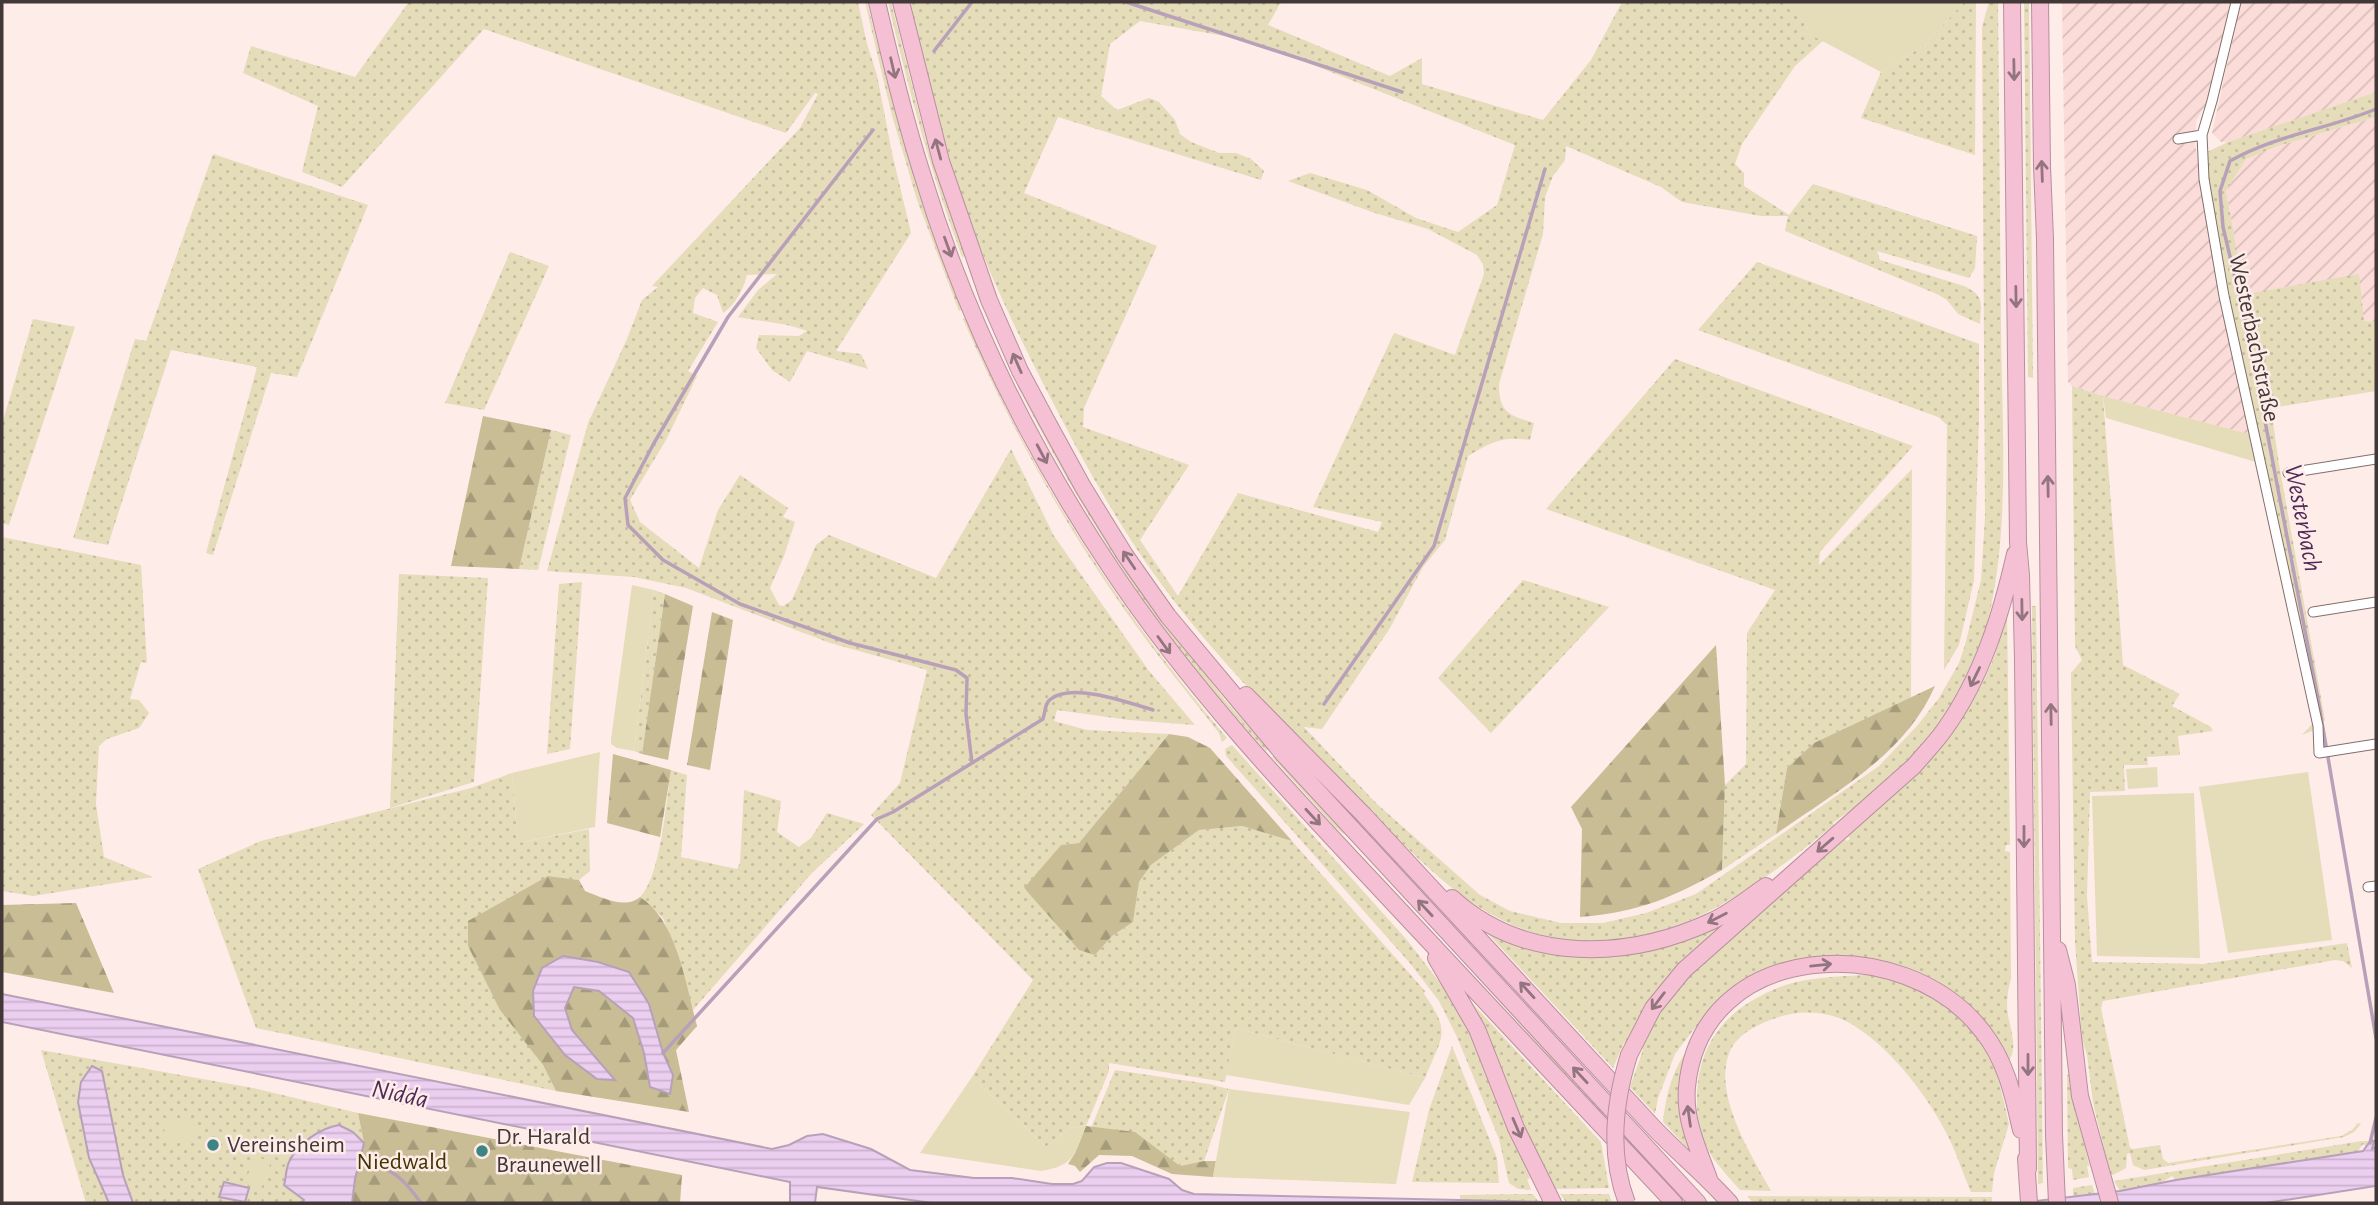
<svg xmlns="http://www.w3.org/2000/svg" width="2378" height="1205" font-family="'Alegreya Sans',sans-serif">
<defs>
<pattern id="industrial-furrows" width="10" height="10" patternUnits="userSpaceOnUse" patternTransform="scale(1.75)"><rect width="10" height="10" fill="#fbdcd8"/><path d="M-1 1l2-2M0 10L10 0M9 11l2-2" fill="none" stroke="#d8beba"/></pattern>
<pattern id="grass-dots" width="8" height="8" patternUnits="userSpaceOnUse" patternTransform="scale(1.75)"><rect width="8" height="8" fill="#e5dcba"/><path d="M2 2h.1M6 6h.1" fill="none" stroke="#c6bea0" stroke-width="1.8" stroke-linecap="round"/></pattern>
<pattern id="forest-firs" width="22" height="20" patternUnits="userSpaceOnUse" patternTransform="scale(1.75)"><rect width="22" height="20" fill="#c8bd95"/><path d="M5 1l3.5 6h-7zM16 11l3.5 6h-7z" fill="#a49b7a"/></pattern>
<pattern id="water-rules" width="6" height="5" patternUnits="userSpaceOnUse" patternTransform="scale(1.75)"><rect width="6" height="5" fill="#ebcef0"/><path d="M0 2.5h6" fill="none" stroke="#cbb2ce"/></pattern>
</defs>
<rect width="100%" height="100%" fill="#feece9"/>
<!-- industrial -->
<path fill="url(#industrial-furrows)" d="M2062 2H2230L2209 99 2196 121 2195 144 2249 434 2103 396 2072 386 2068 382Z
M2241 2H2376V92L2289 122 2228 142H2221L2212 133Z
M2376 117V322L2364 321 2358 275 2245 294 2226 191 2246 159 2278 146Z"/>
<!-- grass -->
<path fill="url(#grass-dots)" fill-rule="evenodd" d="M406 2H858L867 44 877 75 892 153 911 233 836 351 861 354 868 369 807 351 790 382 772 370 756 348 759 335 799 336 807 331C784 322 762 322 738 317L758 290 777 274 747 275C743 290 736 304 723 313L717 295 703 288 695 298 693 313 718 322 688 371 697 376 666 440 630 500 640 522 699 568 718 510 740 475 788 508 783 517 795 522 784 556 770 588 779 605 783 606 792 600 816 545 829 535 936 578 1011 449 1054 536 1149 671 1195 725 1129 720 1057 710 1054 721 1087 730 1169 734 1079 843 1061 845 1024 889 1095 955 1112 936 1133 922 1139 882 1151 865 1199 830 1242 826 1292 841 1425 991 1424 994C1452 1033 1442 1036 1425 1078L1235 1028 1225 1082 1109 1063V1071L1086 1126 1070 1128 1046 1147 972 1077 1033 980 871 815 900 783 927 670 830 643 686 588 634 577 547 571 588 423 627 339 642 300 658 287 652 286 800 128 818 94 815 93 786 133 484 29 342 187 302 172 318 106 243 73 251 46 355 77 408 3Z
M865 2H867C893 108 922 208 962 310L959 311 917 200 891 112Z
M888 2H891L927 144 965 256 962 257C931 173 908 88 888 2Z
M910 2H1281L1268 25 1390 76 1422 58V84L1543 120 1591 60 1622 2H1788L1807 27 1809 34 1824 40 1795 66 1742 144 1735 164 1744 173V186L1789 215 1813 184 1977 236 1975 268 1969 278 1877 251 1880 260 1964 286C1985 296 1981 303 1980 324L1958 314 1947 300 1939 295 1785 231 1788 216H1761L1682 202 1661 187 1566 146 1565 160 1553 176 1545 197 1543 234 1499 384C1499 413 1509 415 1534 423L1530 440C1502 436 1492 442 1468 456L1445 540 1423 567 1390 628 1322 729 1304 727 1377 804 1480 895 1510 911 1561 923H1603L1646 913 1696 894 1879 766 1917 726 1939 698 1959 663 1965 645 1981 580 1985 517 1982 27 1989 2H1998C1999 111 2000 221 2001 331 2002 439 2014 571 1971 672 1948 724 1907 766 1863 801 1854 809 1843 815 1833 823L1834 825C1760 884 1683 945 1583 941 1486 937 1425 865 1361 802 1299 740 1236 680 1182 611 1140 559 1105 500 1073 441 1043 384 1013 326 988 267 953 182 930 91 910 2ZM1140 21 1252 41 1515 145 1497 205 1458 232 1416 218 1367 190 1310 173 1288 181 1372 212 1428 229 1477 255 1483 264 1484 274 1455 355 1394 333 1313 507 1382 522 1378 532 1238 493 1178 596 1140 540 1189 465 1083 427 1084 408 1157 246 1024 193 1058 117 1261 180 1264 171 1251 159 1236 153H1219L1191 142 1180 134 1175 120 1159 102 1149 98 1117 110 1101 96 1110 44Z
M1964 2H1976L1975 155 1861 118 1881 72 1926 44Z
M2024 2H2029L2033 378 2028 377Z
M2376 92V117L2278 146 2246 159 2226 191 2245 294 2359 274 2364 321 2376 322V391L2271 408 2279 464 2325 720 2312 731 2302 735 2314 722 2249 434 2200 175 2205 153 2228 142Z
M213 154 368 205 297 377 271 373 213 555 206 553 257 367 171 350 108 545 73 538 135 339 146 341Z
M510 252 549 266 484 410 445 403Z
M1757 262 1979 344V419L1974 580 1959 645 1944 670 1947 425 1938 417 1698 330Z
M966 318C1027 471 1121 613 1227 738L1222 742 1219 733C1183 687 1146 642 1113 593 1054 507 1005 415 963 319Z
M33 319 75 327 9 525 2 523V424Z
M1675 359 1913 446 1820 552 1819 565 1912 469 1911 698 1814 743 1787 768 1776 834 1722 870 1725 785 1746 764 1747 633 1775 590 1546 509Z
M1020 383 1149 600 1224 699 1268 749 1266 751C1239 720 1211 690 1186 657 1120 573 1065 480 1017 385Z
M2072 386 2103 396 2123 665 2180 694 2172 706 2211 727 2213 731 2178 736 2180 755 2147 757 2148 765H2124L2125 791 2090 792 2087 897 2092 962 2203 964 2347 943 2352 968 2343 961 2335 960 2103 1001 2101 1008 2130 1148 2133 1149 2160 1145 2163 1159 2168 1163 2341 1136 2352 1130 2358 1123 2361 1124 2354 1132 2344 1137 2144 1170 2133 1165 2130 1153 2127 1154 2126 1168 2113 1175 2110 1173 2093 1103 2087 1055 2082 1039 2075 942 2071 673 2082 660 2075 646Z
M551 430 571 435 538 570 519 569Z
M2 537 141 565 147 663 141 662 130 699 139 700 149 713 139 728 107 739 99 746 96 804 104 857 153 877 33 896 2 891Z
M399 574 488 578 474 782 390 808Z
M1523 580 1609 607 1491 733 1438 678Z
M582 582 570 749 547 754 559 584Z
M654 590 665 594 642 754 634 751Z
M2032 606H2036L2043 1183 2038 1184Z
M2007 609 2010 845H2006L2005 851 2010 852 2011 979C2008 988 2007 997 2007 1007 2008 1025 2020 1047 2008 1062L1963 1003 1944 987 1896 965 1847 958 1726 999 1694 1029 1675 1054 1658 1098 1655 1114 1630 1087 1643 1050 1641 1047 1654 1020 1686 978 1845 839 1847 841 1850 839 1848 836C1905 786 1960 736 1991 665 1998 647 2003 627 2007 609Z
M1232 745 1407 940 1450 996 1474 1038 1530 1178 1527 1179 1531 1190 1518 1189 1509 1183 1499 1139 1457 1037 1439 1001 1409 962 1226 756 1225 749Z
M1274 755 1345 833 1343 834 1333 825 1272 757Z
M671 770 687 775 681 857 737 869 740 863 744 790 781 801 777 832 799 847 811 838 827 813 864 824 811 874 693 1010 681 967 663 918 640 897C661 876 666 802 671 770Z
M512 773 518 843 589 829 590 871 579 880 548 876 525 1040 543 1065 556 1091 256 1028 198 869 261 841 471 788Z
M1733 917C1684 958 1655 985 1627 1044L1624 1043 1613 1068 1477 922 1586 955Z
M1459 957 1604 1112 1603 1116Z
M1865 975H1887L1933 995 1965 1020 1983 1046 1997 1073 2009 1124 1994 1173 1992 1192H1971C1963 1174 1957 1155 1949 1138 1928 1096 1893 1050 1853 1025 1831 1011 1800 1009 1776 1018 1761 1023 1741 1032 1732 1047 1709 1090 1751 1154 1771 1191L1740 1190C1725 1173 1708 1156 1701 1134 1697 1122 1697 1109 1697 1097 1698 1040 1729 1007 1780 987 1801 978 1842 976 1865 975Z
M1460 990 1601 1142 1609 1188 1556 1189 1539 1164 1485 1031Z
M1692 1045 1694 1155 1663 1122C1666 1095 1673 1065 1692 1045Z
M1452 1046 1497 1158 1499 1183 1412 1182 1429 1110Z
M41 1050 253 1088 358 1113 364 1143 353 1132 339 1125 304 1200 300 1203H133L123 1175 112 1131 89 1158 109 1203H86Z
M1115 1070 1209 1084 1229 1089 1204 1161 1180 1166 1091 1128Z
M2070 1074 2089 1165 2087 1166 2089 1177 2073 1180 2072 1169 2068 1168 2067 1075Z
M2362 1141H2369L2366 1146 2363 1144 2358 1151 2348 1153 2176 1180 2172 1176 2161 1183 2120 1191 2114 1181Z
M2092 1185 2095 1194 2073 1197V1188Z
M1533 1194 1538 1201 1460 1200V1195Z
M1560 1194H1609L1612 1203 1566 1202Z
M1747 1196 1992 1197V1203H1753Z"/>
<!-- forest -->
<path fill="url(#forest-firs)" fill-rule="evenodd" d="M483 416 551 430 519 569 451 566Z
M665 594 693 606 668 760 642 754Z
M712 612 733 620 710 770 687 765Z
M1716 645 1725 785 1722 870C1671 898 1640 912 1580 917L1582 829 1571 807Z
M1935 686C1906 754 1834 793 1776 834L1787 768 1814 743Z
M1169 734 1188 737 1210 748 1292 841 1242 826 1199 830 1151 865 1139 882 1133 922 1112 936 1095 955 1079 950 1024 888 1061 845 1079 843Z
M613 754 671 770 660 837 607 823Z
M548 876 579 880 585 891C601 897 625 910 640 897 677 920 686 986 697 1026L676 1050 689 1112 556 1091 543 1065 500 1010 468 946V921ZM542 968 629 972 649 1004 663 1053 673 1075 650 1087 644 1053 633 1018 599 991 574 987 565 1008 572 1030 614 1079H597L565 1055 534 1016Z
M76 903 114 993 2 972V905Z
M358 1113 682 1175 680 1203H352L355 1179 364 1143Z
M1086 1126 1135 1132 1180 1166 1204 1161H1216L1213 1177 1172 1174 1132 1156 1099 1155 1080 1172 1075 1166 1068 1164 1075 1153Z"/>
<!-- garden -->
<path fill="#e5dcba" d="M1787 2H1964L1926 44 1881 72 1809 34 1807 27Z
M2103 396 2249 434 2256 462 2106 418Z
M632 585 654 590 634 751 617 748 611 744V739Z
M600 752 595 827 518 843 512 773Z
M2157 767 2158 787 2128 789 2126 769Z
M2308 772 2332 940 2228 953 2199 787Z
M2194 793 2200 958 2097 956 2092 796Z
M1235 1028 1425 1078 1409 1105 1226 1075Z
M972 1077 1046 1147 1070 1128 1086 1126C1075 1154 1074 1166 1041 1171L920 1153Z
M1229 1089 1410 1112 1396 1184 1213 1177Z
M170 1116 197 1126 190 1146 162 1136Z
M255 1156 271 1162 261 1189 245 1183Z"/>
<!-- water -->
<path fill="url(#water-rules)" stroke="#b8a1b8" stroke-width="2" d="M563 956 598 962 629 972 649 1004 663 1053 673 1075 670 1094 650 1087 644 1053 633 1018 599 991 574 987 565 1008 572 1030 615 1080 597 1079 565 1055 534 1016 533 991 542 968Z
M2 994 772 1149 789 1145 807 1136 823 1134 871 1149 910 1170 974 1178H1012L1052 1184H1073L1082 1181 1094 1167 1107 1163H1121L1169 1179 1182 1190 1194 1194 1596 1203H932L817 1187 815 1203H790V1182L2 1022Z
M92 1066 102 1071 123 1175 133 1203H109L89 1158 78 1102 81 1082Z
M339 1125 353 1132 364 1143 355 1179 352 1203H300L304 1200 284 1185C286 1178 286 1168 289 1162 297 1144 320 1128 339 1125Z
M2371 1140 2374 1141 2372 1149 2376 1147V1186L2266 1203H2020L2120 1191 2176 1180 2363 1151Z
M224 1182 249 1188 245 1202 219 1197Z"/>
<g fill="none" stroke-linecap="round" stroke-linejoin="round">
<!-- stream -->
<path stroke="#b8a1b8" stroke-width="3.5" d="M1126 2 1402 92
M934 51 972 2
M2376 109C2328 129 2276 135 2230 161L2220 191 2223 227 2248 332 2318 699 2376 1038
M873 130 728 317 654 443 625 498 628 525 663 560 740 604 850 643 956 670 967 678 966 714 972 763
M1324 704 1434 546 1545 169
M663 1053 877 819 893 812 1043 719C1045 713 1045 702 1051 699 1072 682 1130 703 1153 710
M2370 1143 2376 1118
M360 1159C393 1170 401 1175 421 1203"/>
<!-- minor casing -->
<g stroke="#836f6c" stroke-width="11">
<path id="minor" d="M2236 2 2212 101 2202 135 2204 179 2224 296 2318 726 2319 753 2376 744
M2178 139 2202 135
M2288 473 2376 459
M2313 612 2376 602
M2368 887 2376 886"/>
</g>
<!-- motorway casing -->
<g stroke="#b6909d" stroke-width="18">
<path id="motorway" d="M877 2C891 62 905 121 924 180 966 318 1032 451 1112 570 1190 687 1286 789 1382 891 1479 995 1577 1099 1674 1203
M901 2 941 161 989 300 1020 371 1049 425 1083 487 1125 555 1168 616 1284 755 1698 1203
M2012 2 2018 542 2021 575 2023 660 2028 1169
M2040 2 2042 166 2045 239 2054 1135 2057 1203
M1246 695 1364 815 1654 1128C1679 1154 1706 1176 1730 1203
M1452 898C1525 964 1628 960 1712 921 1732 912 1748 898 1766 886
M2058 950 2067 985 2080 1096 2110 1203
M1436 958 1477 1029 1516 1128 1553 1203
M1629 1055 1653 1008 1684 970 1914 766C1924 754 1936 742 1945 729 1982 677 2001 615 2015 554
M2026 1159 2029 1203
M1709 1179C1698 1148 1684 1120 1687 1087 1701 939 1905 929 1983 1032 2006 1061 2013 1095 2021 1130"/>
</g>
<!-- minor -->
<use href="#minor" stroke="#fff" stroke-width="9"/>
<!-- motorway -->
<use href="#motorway" stroke="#f5c0d4" stroke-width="16"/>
<!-- motorway-bridge casing -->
<g stroke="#b6909d" stroke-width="18" stroke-linecap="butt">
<path id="motorway-bridge" d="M1627 1203C1609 1156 1614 1103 1629 1055"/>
</g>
<!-- motorway-bridge -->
<use href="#motorway-bridge" stroke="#f5c0d4" stroke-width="16"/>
</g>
<!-- one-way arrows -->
<defs><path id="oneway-shaft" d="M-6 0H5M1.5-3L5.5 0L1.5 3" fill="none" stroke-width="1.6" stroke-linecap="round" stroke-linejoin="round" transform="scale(1.75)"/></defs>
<g stroke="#92757e">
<use href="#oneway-shaft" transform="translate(893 68) rotate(77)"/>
<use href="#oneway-shaft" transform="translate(2014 70) rotate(89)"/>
<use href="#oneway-shaft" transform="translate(938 149) rotate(-105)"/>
<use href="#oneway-shaft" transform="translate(2042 171) rotate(-92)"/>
<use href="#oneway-shaft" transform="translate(948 247) rotate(70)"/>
<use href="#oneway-shaft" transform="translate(2016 297) rotate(89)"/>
<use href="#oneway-shaft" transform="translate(1017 363) rotate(-114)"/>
<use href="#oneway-shaft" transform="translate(1042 454) rotate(62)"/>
<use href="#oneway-shaft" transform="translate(2048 486) rotate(-91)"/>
<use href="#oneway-shaft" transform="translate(1129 560) rotate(-124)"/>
<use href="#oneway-shaft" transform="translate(2022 610) rotate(89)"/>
<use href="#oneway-shaft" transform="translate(1164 645) rotate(54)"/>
<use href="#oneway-shaft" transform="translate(1975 677) rotate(116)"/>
<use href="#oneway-shaft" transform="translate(2051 714) rotate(-91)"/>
<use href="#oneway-shaft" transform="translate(1313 817) rotate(47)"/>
<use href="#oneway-shaft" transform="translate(2024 837) rotate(90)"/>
<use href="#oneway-shaft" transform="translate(1825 845) rotate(139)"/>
<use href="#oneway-shaft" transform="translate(1425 908) rotate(-133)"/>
<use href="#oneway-shaft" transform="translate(1717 918) rotate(153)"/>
<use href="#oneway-shaft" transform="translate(1821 965) rotate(-6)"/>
<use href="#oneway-shaft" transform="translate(1527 990) rotate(-132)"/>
<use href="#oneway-shaft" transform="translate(1658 1001) rotate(127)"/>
<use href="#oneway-shaft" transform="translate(2028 1065) rotate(90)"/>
<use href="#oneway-shaft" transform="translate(1580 1075) rotate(-133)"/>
<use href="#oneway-shaft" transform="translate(1689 1116) rotate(-98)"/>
<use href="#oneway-shaft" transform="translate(1517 1128) rotate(67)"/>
</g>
<!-- markers -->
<g fill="#3d8583" stroke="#feece9" stroke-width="2.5">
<circle cx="213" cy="1145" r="7"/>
<circle cx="482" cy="1151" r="7"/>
</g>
<g text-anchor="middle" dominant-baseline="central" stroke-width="5" stroke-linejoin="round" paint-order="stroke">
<!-- street labels -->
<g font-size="24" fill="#413837" stroke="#feece9">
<text transform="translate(2254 338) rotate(78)">Westerbachstraße</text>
</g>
<!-- poi labels -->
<g font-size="24" fill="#413837" stroke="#feece9" text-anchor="start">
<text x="496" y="1137">Dr. Harald<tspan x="496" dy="28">Braunewell</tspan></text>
<text x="227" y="1145">Vereinsheim</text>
</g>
<!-- park labels -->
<g font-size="24" fill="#413400" stroke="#feece9">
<text x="402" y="1162">Niedwald</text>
</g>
<!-- water labels -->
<g font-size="26" font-style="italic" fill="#502b57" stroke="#feece9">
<text transform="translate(2303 518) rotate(79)">Westerbach</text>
<text transform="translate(400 1094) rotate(12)">Nidda</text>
</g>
</g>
<!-- border -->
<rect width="2378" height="1205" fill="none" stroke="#413837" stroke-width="7"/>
</svg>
